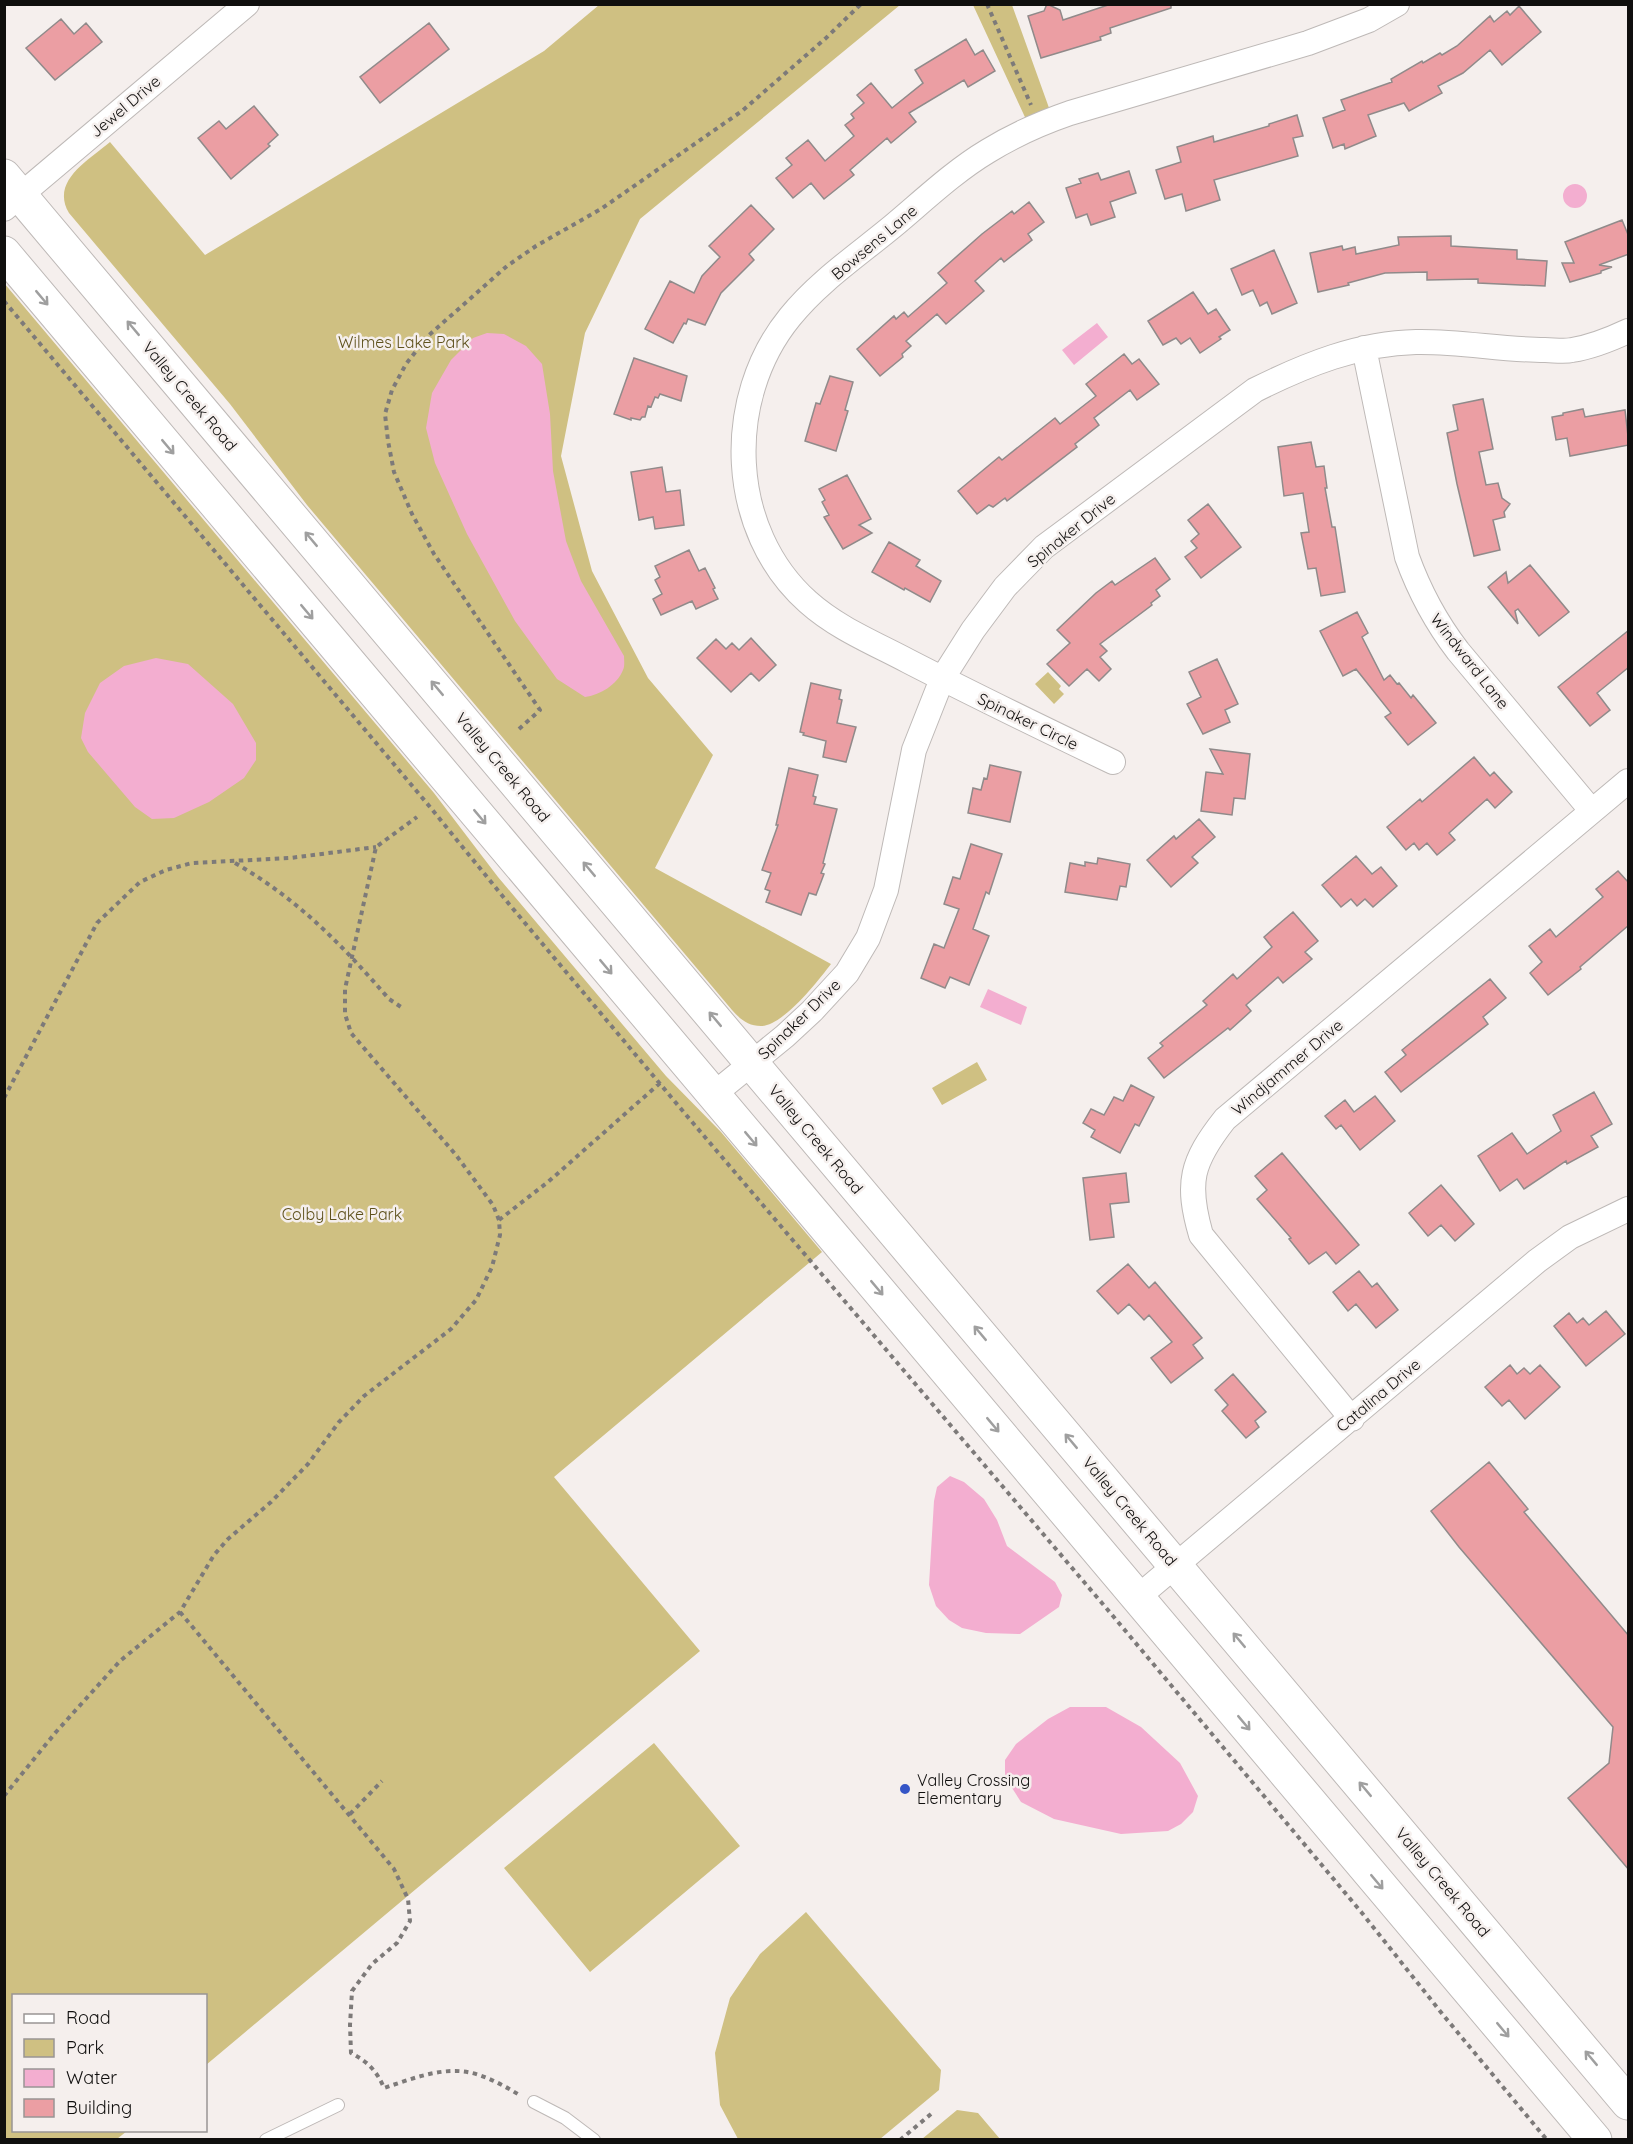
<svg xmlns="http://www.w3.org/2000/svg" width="1633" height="2144" font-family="Quicksand,sans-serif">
<rect width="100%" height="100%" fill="#f5efed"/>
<!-- green -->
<path fill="#cfc082" d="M599 5H900L640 219 585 333 561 456 592 571 648 678 713 755 655 868 831 964C818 981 783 1026 761 1026 748 1026 740 1019 732 1010L307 505 230 404 69 213C50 181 89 160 110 142L205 255 544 51Z
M973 5H1012L1053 119 1030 128Z
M4 283 434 793 498 877 666 1076 721 1132 822 1252 554 1477 700 1651 206 2065V1996H14V2130L127 2131 117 2139H5Z
M1048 672 1061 686 1059 689 1064 694 1054 704 1035 684Z
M977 1062 987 1080 942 1105 932 1088Z
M654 1743 740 1846 590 1972 504 1868Z
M806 1912 941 2070 939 2090 880 2139H738L720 2105 715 2053 730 1998 760 1954Z
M957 2110 978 2113 1000 2139H922Z"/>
<!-- water -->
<path fill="#f3aed0" d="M1563 196a12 12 0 1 1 24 0a12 12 0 1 1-24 0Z
M1097 323 1108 337 1074 365 1062 350Z
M487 333 504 334 526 346 542 364 550 414 553 471 566 541 581 581 624 656C624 660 625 666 623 670 617 685 600 695 585 697L557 679 515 621 467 534 435 463 426 428 432 393 451 360 473 338Z
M156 658 188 664 233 704 256 743V760L244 778 209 802 174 818 152 819 135 807 88 752 81 738 85 713 100 683 124 666Z
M988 989 1027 1007 1021 1025 980 1007Z
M950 1476 964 1482 984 1499 997 1520 1007 1546 1055 1582 1062 1595 1059 1607 1020 1634 986 1633 962 1628 949 1620 936 1606 929 1585 934 1501 937 1487Z
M1070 1707H1106L1141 1727 1180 1763 1198 1796 1193 1812 1181 1824 1168 1831 1121 1834 1054 1819 1021 1802 1005 1777V1760L1016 1744 1048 1719Z"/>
<!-- building -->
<path fill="#eb9ea3" stroke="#908a8a" stroke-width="1.5" d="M1047 4 1060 10 1063 20 1111 4H1171V8L1110 28 1111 33 1100 37 1101 40 1041 58 1028 16 1044 11Z
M1519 6 1541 32 1502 65 1490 50 1463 73 1438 86 1442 93 1409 111 1404 103 1368 115 1376 136 1345 149 1344 144 1333 148 1323 118 1345 110 1341 100 1392 82 1391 79 1422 61 1423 63 1440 53 1442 55 1457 46 1490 16 1494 22 1507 11 1510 15Z
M61 19 74 34 86 23 102 42 55 80 26 48Z
M429 23 449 49 380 103 360 77Z
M966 39 975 55 983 50 995 71 968 87 964 80 909 113 916 122 891 143 887 138 850 170 854 175 824 199 811 183 793 198 776 178 792 165 786 158 808 140 825 161 854 136 845 125 854 118 851 114 864 103 857 95 871 83 892 108 923 83 915 70Z
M254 106 278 135 268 144 270 146 231 179 198 138 219 121 226 129Z
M1297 115 1303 136 1293 138 1298 156 1214 180 1220 200 1186 211 1182 194 1165 199 1156 170 1181 162 1177 147 1213 136 1214 142 1269 126V124Z
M1129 171 1136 193 1110 202 1115 217 1091 225 1087 214 1076 218 1066 188 1081 183 1079 179 1098 173 1101 180Z
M1029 202 1044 222 1028 234 1032 240 1004 262 1001 258 975 281 984 291 946 324 937 314 906 341 911 346 902 354 903 357 880 376 857 349 894 316 896 319 904 312 908 317 947 283 938 273 982 234 1012 211 1014 214Z
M751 205 774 229 749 254 754 260 721 293 705 325 688 319 686 324 684 323 673 343 645 329 670 281 694 293 702 276 720 257 709 246Z
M1622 220 1629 237V254L1599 265 1612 267 1601 271V273L1570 282 1562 263H1574L1565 242Z
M1451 236V246L1517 250V259L1547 261 1545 286 1478 283V279L1427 280V272L1385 273 1348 283 1349 285 1318 292 1310 253 1342 246 1343 250 1355 247 1356 254 1399 245 1398 237Z
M1274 250 1297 303 1272 314 1267 302 1260 306 1253 290 1242 295 1231 269Z
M1193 292 1208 314 1216 309 1230 330 1219 337 1221 339 1200 353 1190 338 1181 344 1176 338 1163 345 1148 321Z
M1124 354 1132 364 1139 359 1159 384 1137 400 1130 390 1094 418 1099 425 1075 444 1077 447 1007 501 1005 498 993 507 989 505 977 514 958 491 999 457 1002 460 1055 418 1060 424 1096 396 1086 384Z
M634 358 687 376 681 401 660 394 658 398 655 397 651 407 648 406 645 417H642L640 420 631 418V420L614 414Z
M830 376 853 382 845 410 848 411 836 451 805 441 816 403 820 404Z
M1483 399 1493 449 1479 452 1486 485 1498 483 1502 498 1510 504 1504 512 1505 517 1493 520 1500 550 1474 556 1457 484 1447 433 1458 430 1453 405Z
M1583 409 1585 417 1625 410 1629 445 1570 456 1567 438 1556 440 1552 417 1563 415V413Z
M1311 442 1316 467 1324 466 1327 488H1325L1332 527H1335L1345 592 1321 596 1316 568 1308 569 1301 533 1309 532 1303 493 1284 496 1278 447Z
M662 467 666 492 680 490 684 525 655 529 653 517 639 520 631 472Z
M847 475 871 519 859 525 872 533 843 549 824 517 829 515 822 502 825 500 819 489Z
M1208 504 1241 547 1201 578 1185 557 1197 548 1191 541 1199 534 1188 520Z
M889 542 920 560 916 566 941 581 930 602 905 588 904 590 872 572Z
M689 550 699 571 705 568 715 588 713 589 718 599 696 609 692 601 661 615 653 599 662 594 655 580 660 577 655 566Z
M1155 558 1170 579 1156 590 1160 596 1151 603 1152 605 1100 644 1107 651 1100 657 1111 669 1099 681 1087 669 1069 686 1047 664 1070 643 1057 630 1096 593 1112 581 1115 585Z
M1530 565 1569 612 1539 636 1518 609 1515 611 1518 624 1488 587 1506 572 1508 583Z
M1357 612 1368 633 1362 637 1384 680 1390 675 1397 684 1399 683 1411 698 1413 695 1436 723 1408 745 1385 717 1391 713 1356 669 1343 676 1320 631Z
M1629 630V667L1597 693 1610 710 1590 726 1558 687Z
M751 638 776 665 759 681 751 673 731 692 697 658 716 639 726 649 732 643 739 650Z
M1217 659 1238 704 1225 710 1230 722 1203 734 1187 704 1201 697 1189 672Z
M811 683 841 690 839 699 842 700 837 723 856 727 846 762 823 757 826 741 803 735 804 733 800 732Z
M1210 749 1250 754 1245 799 1234 798 1232 815 1201 811 1206 772 1223 774Z
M1474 757 1490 776 1494 772 1512 792 1495 808 1487 799 1449 833 1455 840 1437 855 1427 843 1419 850 1414 843 1406 850 1387 827 1420 799 1422 802Z
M990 765 1021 772 1010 822 968 813 973 788 981 790 984 778 987 779Z
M789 768 818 775 813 796 816 797 814 804 837 809 823 863 825 864 821 873 824 874 816 895 809 893 801 915 766 902 770 891 765 889 771 873 762 870 778 825H776Z
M1199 819 1215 837 1192 857 1198 863 1171 887 1147 860 1174 836 1176 839Z
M971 844 1002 854 989 894 986 892 973 929 989 936 969 985 950 977 945 988 921 978 934 944 944 948 959 909 944 904 953 877 960 879Z
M1356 856 1372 874 1381 867 1397 886 1373 907 1365 899 1357 906 1351 899 1341 907 1322 885Z
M1098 858 1130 864 1126 887 1120 886 1117 900 1065 892 1070 863 1085 866V862L1097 864Z
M1618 871 1629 883V925L1580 967 1581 969 1548 995 1530 973 1542 962 1529 946 1550 929 1556 937 1603 897 1596 889Z
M1293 912 1318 941 1305 952 1312 959 1283 983 1278 977 1246 1005 1251 1011 1230 1030 1228 1028 1164 1078 1148 1058 1163 1046 1160 1043 1207 1005 1203 1001 1233 974 1237 979 1272 947 1264 937Z
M1490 979 1506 998 1483 1017 1488 1024 1401 1092 1385 1072 1406 1055 1402 1050Z
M1131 1085 1154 1097 1139 1126 1135 1124 1120 1153 1091 1137 1095 1130 1083 1123 1091 1109 1104 1115 1114 1097 1123 1101Z
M1594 1092 1612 1124 1591 1136 1598 1147 1567 1164 1566 1161 1524 1189 1517 1179 1500 1191 1478 1156 1512 1133 1527 1154 1561 1131 1553 1115Z
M1375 1096 1395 1121 1360 1150 1341 1125 1336 1129 1325 1116 1345 1100 1354 1112Z
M1282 1153 1359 1245 1336 1264 1326 1252 1309 1264 1289 1239 1291 1238 1257 1199 1267 1190 1255 1176Z
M1126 1173 1129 1202 1110 1204 1114 1237 1090 1240 1083 1178Z
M1441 1185 1474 1224 1455 1241 1441 1225 1428 1236 1409 1213Z
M1128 1264 1149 1288 1155 1282 1202 1338 1193 1345 1203 1358 1171 1383 1151 1358 1172 1342 1149 1315 1144 1320 1129 1304 1118 1314 1097 1291Z
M1359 1271 1372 1287 1377 1283 1398 1310 1376 1328 1356 1304 1348 1311 1333 1292Z
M1606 1311 1625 1334 1586 1366 1554 1326 1569 1313 1577 1323 1583 1318 1589 1325Z
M1510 1365 1517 1374 1524 1368 1530 1374 1540 1365 1560 1387 1525 1419 1509 1400 1502 1406 1485 1387Z
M1233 1374 1266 1412 1255 1421 1259 1427 1246 1438 1222 1411 1228 1405 1215 1390Z
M1489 1462 1528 1509 1524 1512 1629 1636V1870L1568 1798 1609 1763 1613 1727 1459 1547 1431 1511Z"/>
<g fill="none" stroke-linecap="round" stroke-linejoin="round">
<!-- lane casing -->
<g stroke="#beb9b7" stroke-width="14">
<path id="lane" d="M534 2102 565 2118 594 2140
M266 2140 338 2105"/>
</g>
<!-- street casing -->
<g stroke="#beb9b7" stroke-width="26">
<path id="street" d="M4 209 247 4
M1364 348 1407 557C1420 593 1435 621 1458 651L1591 810
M1113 762C1044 729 976 696 908 661 874 643 837 628 808 602 728 531 723 399 790 317 818 282 858 255 893 226 923 201 953 172 988 151 1014 135 1041 123 1070 113L1308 43 1369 20 1397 4
M714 1094 785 1036 812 1011 847 973 868 938 886 890 914 750 942 679 973 630 1005 587 1044 547 1255 390C1305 365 1359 343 1416 342 1459 341 1502 350 1545 350 1553 350 1564 352 1572 350 1591 347 1611 339 1628 331
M1352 1419 1201 1235C1186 1183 1191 1162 1225 1119L1628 781
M1138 1597 1537 1261 1570 1237 1628 1209"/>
</g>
<!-- secondary casing -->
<g stroke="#beb9b7" stroke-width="35">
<path id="secondary" d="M4 176 1628 2103
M4 253 1595 2140"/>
</g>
<!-- path -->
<path stroke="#7d7a79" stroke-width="4" stroke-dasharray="4.5 4.5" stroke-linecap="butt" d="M987 4 1031 105
M4 301 430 807 509 904 687 1116 1113 1616 1362 1913 1444 2016 1547 2140
M519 729 540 710 434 554 412 514 394 472 388 441 385 414 392 390 406 364 428 336 507 266 536 246 601 209 742 111 826 38 861 4
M235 863C299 900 341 944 389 999L401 1007
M4 1098 97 923 140 882 166 870 192 863 290 858 376 847
M499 1220 548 1182 660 1083
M180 1612 394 1869 408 1899 410 1921 397 1943 372 1964 352 1991 350 2025 351 2053C367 2061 377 2071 384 2088 414 2078 448 2064 479 2075 494 2080 508 2088 521 2096
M4 1796 56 1732 120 1661 180 1612 214 1555 228 1539 271 1502 308 1464 339 1422 364 1396 451 1329 476 1300 492 1267 500 1235 499 1220 493 1205 456 1155 351 1033 345 1014V989L376 847 417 817
M350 1814 382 1781
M900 2140 931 2114"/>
<!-- lane -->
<use href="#lane" stroke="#fff" stroke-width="12"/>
<!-- street -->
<use href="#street" stroke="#fff" stroke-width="24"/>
<!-- secondary -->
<use href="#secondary" stroke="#fff" stroke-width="33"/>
</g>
<!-- one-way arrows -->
<defs><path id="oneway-shaft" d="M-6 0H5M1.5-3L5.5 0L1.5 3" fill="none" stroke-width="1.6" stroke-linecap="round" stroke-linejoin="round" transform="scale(1.5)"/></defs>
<g stroke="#9f9f9f">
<use href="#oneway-shaft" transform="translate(42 298) rotate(50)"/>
<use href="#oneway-shaft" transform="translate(133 328) rotate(-130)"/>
<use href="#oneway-shaft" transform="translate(168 447) rotate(50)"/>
<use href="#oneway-shaft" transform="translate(311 539) rotate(-130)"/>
<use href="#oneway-shaft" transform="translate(307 612) rotate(50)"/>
<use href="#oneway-shaft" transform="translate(437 688) rotate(-130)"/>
<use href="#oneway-shaft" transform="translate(480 817) rotate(50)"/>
<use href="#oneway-shaft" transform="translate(589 869) rotate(-130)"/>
<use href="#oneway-shaft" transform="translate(606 967) rotate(50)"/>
<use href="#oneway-shaft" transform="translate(715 1019) rotate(-130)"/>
<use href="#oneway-shaft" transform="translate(751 1139) rotate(50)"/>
<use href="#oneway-shaft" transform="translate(877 1288) rotate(50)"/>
<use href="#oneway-shaft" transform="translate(980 1333) rotate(-130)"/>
<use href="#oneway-shaft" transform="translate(993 1425) rotate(50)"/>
<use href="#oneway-shaft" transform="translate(1071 1441) rotate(-130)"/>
<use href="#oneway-shaft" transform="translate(1239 1640) rotate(-130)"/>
<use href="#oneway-shaft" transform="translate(1244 1723) rotate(50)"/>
<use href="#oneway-shaft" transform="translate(1365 1789) rotate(-130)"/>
<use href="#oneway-shaft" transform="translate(1377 1882) rotate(50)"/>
<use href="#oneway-shaft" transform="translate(1503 2030) rotate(50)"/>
<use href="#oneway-shaft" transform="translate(1591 2058) rotate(-130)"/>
</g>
<!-- markers -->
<circle fill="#3555c6" stroke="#f5efed" stroke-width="2" cx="905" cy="1789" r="6"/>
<g text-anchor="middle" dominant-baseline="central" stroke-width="5" stroke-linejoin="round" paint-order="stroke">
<!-- street labels -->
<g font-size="16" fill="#100f0e" stroke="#f5efed">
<text transform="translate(125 106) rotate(-40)">Jewel Drive</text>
<text transform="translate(874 242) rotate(-40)">Bowsens Lane</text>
<text transform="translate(190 396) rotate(50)">Valley Creek Road</text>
<text transform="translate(1071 530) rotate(-39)">Spinaker Drive</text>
<text transform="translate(1470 661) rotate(52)">Windward Lane</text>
<text transform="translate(1028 721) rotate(26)">Spinaker Circle</text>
<text transform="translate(503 767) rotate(50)">Valley Creek Road</text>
<text transform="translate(799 1019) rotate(-44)">Spinaker Drive</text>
<text transform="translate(1287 1067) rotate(-40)">Windjammer Drive</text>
<text transform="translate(816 1139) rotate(50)">Valley Creek Road</text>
<text transform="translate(1378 1395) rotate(-40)">Catalina Drive</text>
<text transform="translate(1130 1511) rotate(50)">Valley Creek Road</text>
<text transform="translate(1443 1882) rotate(50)">Valley Creek Road</text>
</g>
<!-- park labels -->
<g font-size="16" fill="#5f521d" stroke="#f5efed">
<text x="404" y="342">Wilmes Lake Park</text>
<text x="342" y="1214">Colby Lake Park</text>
</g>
<!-- poi labels -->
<g font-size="16" fill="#100f0e" stroke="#f5efed" text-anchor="start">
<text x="917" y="1780">Valley Crossing<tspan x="917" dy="18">Elementary</tspan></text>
</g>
</g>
<!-- border -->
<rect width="1633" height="2144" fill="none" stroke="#100f0e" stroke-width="12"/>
<!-- legend -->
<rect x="12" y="1994" width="195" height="138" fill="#f5efed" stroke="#999594" stroke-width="1.5"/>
<rect x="24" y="2014" width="30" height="9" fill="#ffffff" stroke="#999594" stroke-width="1.5"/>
<text x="66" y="2024" font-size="18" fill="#100f0e">Road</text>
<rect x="24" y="2039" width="30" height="18" fill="#cfc082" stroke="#999594" stroke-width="1.5"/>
<text x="66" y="2054" font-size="18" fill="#100f0e">Park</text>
<rect x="24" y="2069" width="30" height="18" fill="#f3aed0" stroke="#999594" stroke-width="1.5"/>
<text x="66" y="2084" font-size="18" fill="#100f0e">Water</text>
<rect x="24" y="2099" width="30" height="18" fill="#eb9ea3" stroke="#999594" stroke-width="1.5"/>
<text x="66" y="2114" font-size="18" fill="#100f0e">Building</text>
</svg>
